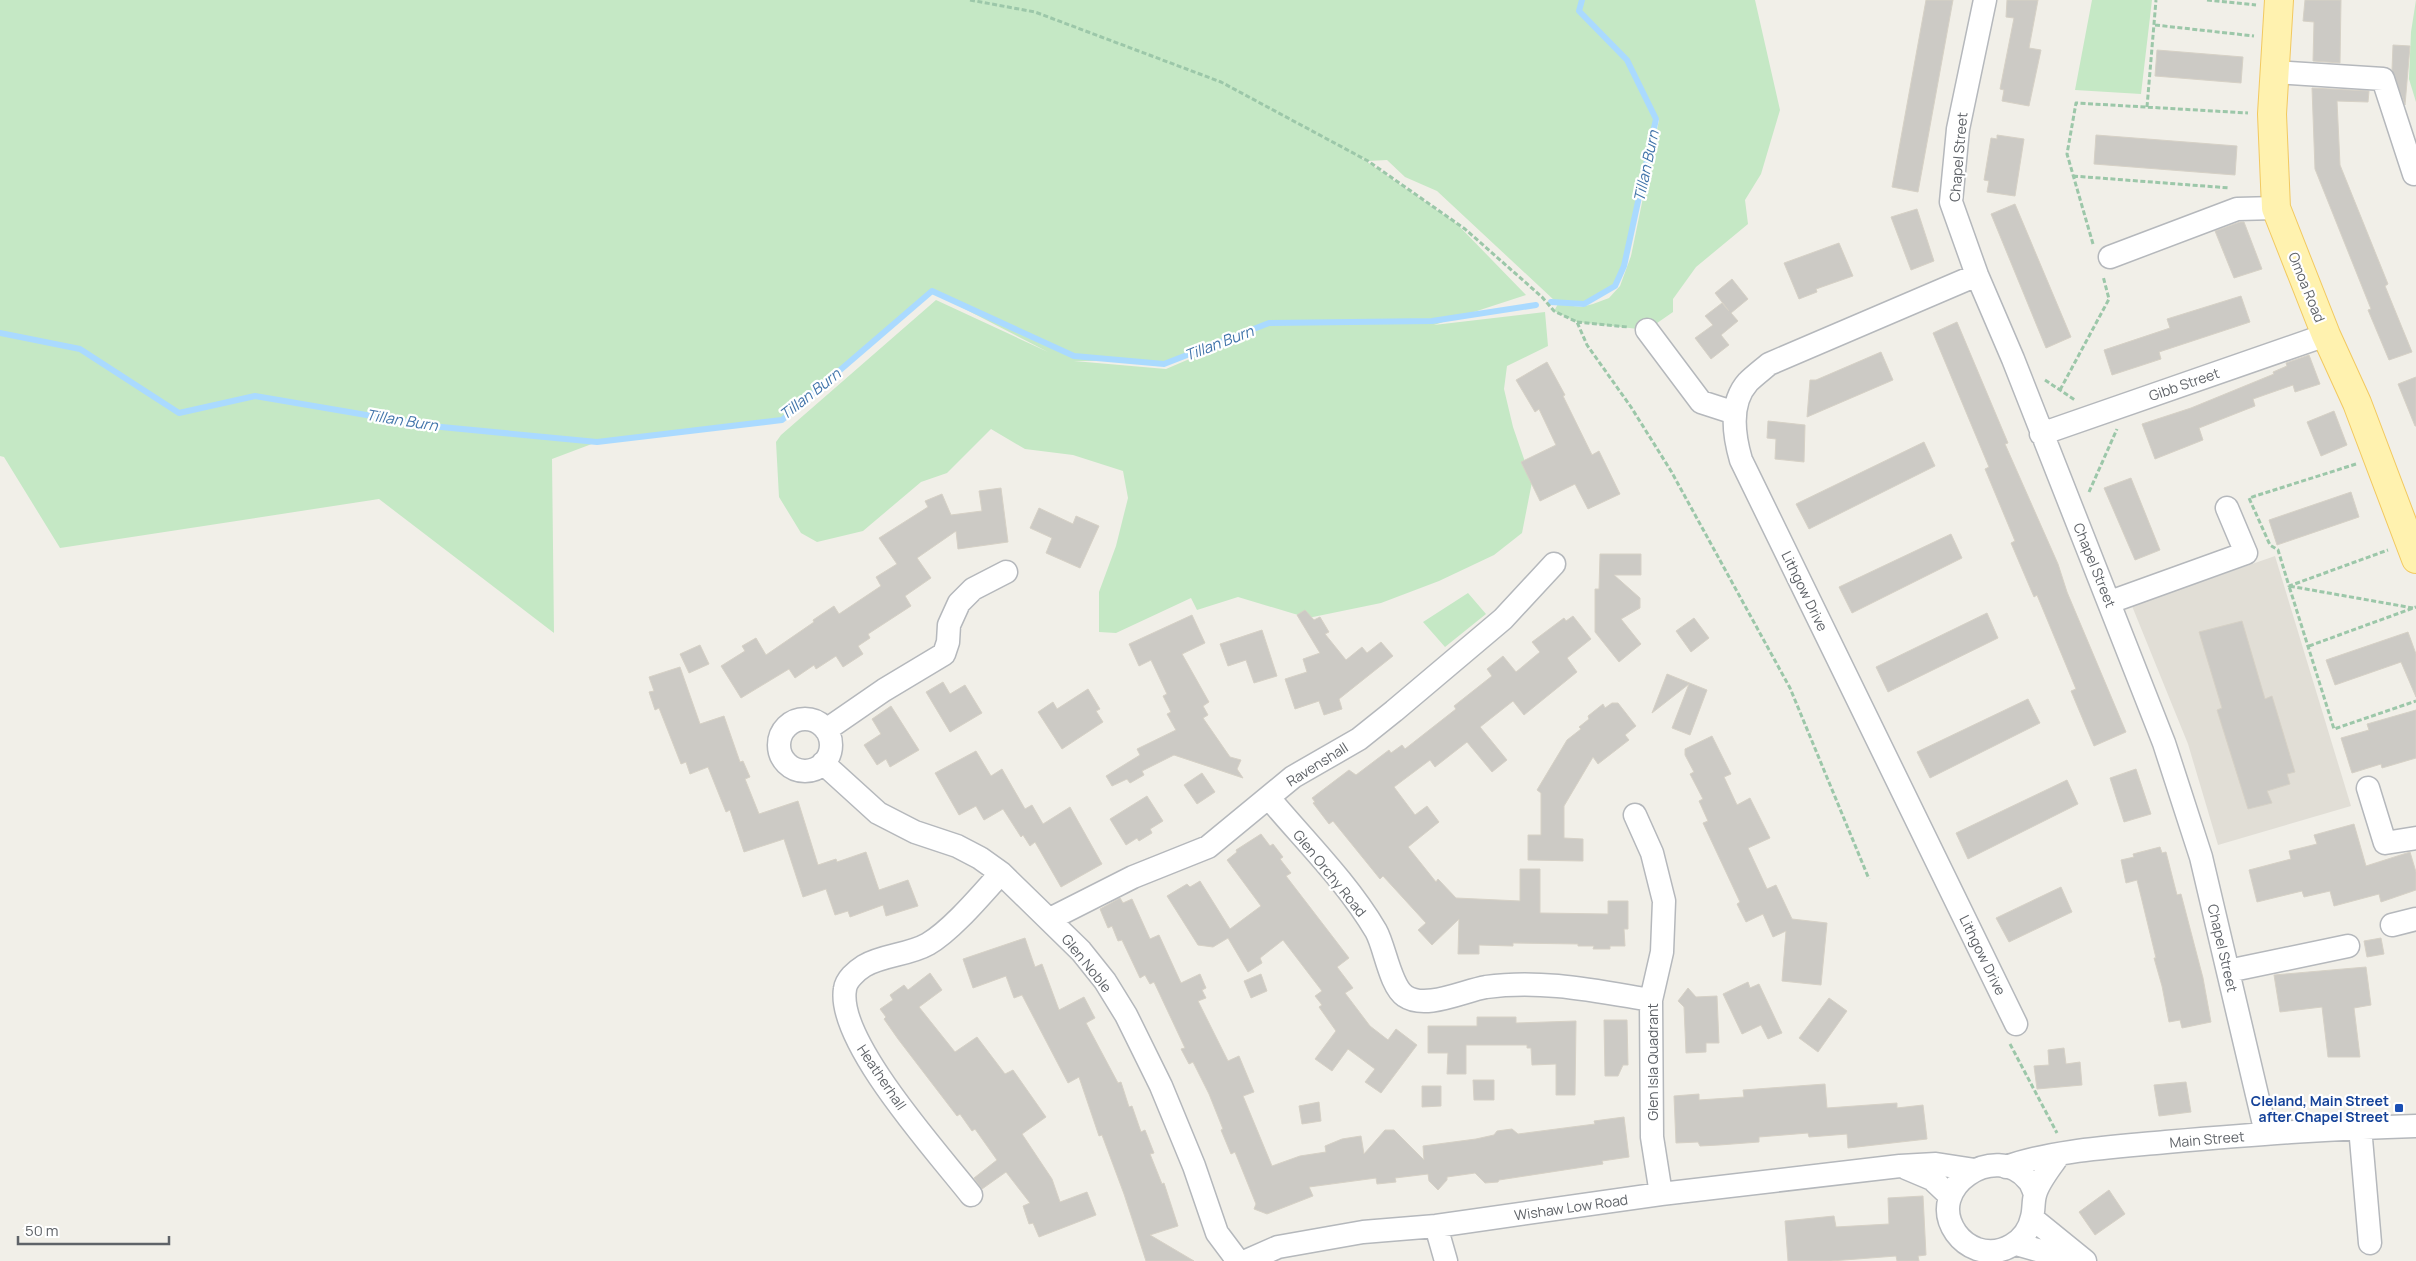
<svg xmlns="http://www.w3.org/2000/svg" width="2416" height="1261" font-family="Manrope,sans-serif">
<rect width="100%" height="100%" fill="#f1efe8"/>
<!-- education -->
<path fill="#e1ded6" d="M2275 556 2351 806 2218 845 2188 744 2132 606Z"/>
<!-- green -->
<path fill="#c5e8c5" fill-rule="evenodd" d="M0 0H1582L1579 11 1590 22 1580 11 1583 0H1755L1780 110 1761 174 1745 200 1748 224 1696 267 1673 299V312L1647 330 1577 322 1554 311 1558 304 1581 307 1593 304 1609 298 1620 286 1631 256 1659 120 1637 78 1656 119 1624 265 1614 287 1582 304 1555 301 1437 191 1405 177 1387 160 1368 161 1360 157 1457 224 1526 295 1434 325 1545 312 1548 346 1507 366 1504 389 1513 427 1532 482 1522 533 1494 555 1439 581 1381 603 1308 618 1238 597 1197 610 1191 598 1116 633 1099 632V592L1116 546 1128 498 1123 471 1073 455 1025 449 991 429 947 473 921 482 863 531 817 542 801 533 779 497 776 442 781 435 936 300 1048 352 932 292 782 420 597 442 552 459 554 633 379 499 60 548 4 457 0 456ZM1255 331 1166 369 1074 361H1136L1164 364Z
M2092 0H2152L2141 94 2075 90Z
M2416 0V102L2409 79 2411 32Z
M1468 593 1486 614 1445 647 1423 622Z"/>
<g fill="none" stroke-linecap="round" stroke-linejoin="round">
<!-- stream -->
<path stroke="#aadaff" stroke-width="6" d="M1551 302 1584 304 1615 286 1624 266 1656 119 1627 60 1579 11 1582 0
M0 333 80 349 179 413 255 396 431 426 597 442 782 420 932 291 1074 356 1164 364 1269 323 1432 321 1536 305"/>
</g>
<!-- building -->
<path fill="#cccac5" stroke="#d6d1c6" d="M1926 0H1953L1918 192 1892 187Z
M2007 0H2038L2029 48 2041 50 2029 106 2002 101 2004 90 2000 89 2014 18 2006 17Z
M2305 0H2341L2340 63 2313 61 2314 22 2303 21Z
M2393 45 2410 46 2405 105 2392 70Z
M2157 50 2243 57 2241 83 2155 76Z
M2312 88 2369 91 2368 102 2337 101 2340 165 2388 284 2385 286 2412 352 2389 360 2368 310 2371 309 2315 169Z
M1997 135 2024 139 2015 196 1987 192 1989 181 1984 180 1991 138 1997 139Z
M2096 135 2237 146 2235 175 2094 164Z
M2015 204 2071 337 2046 348 1991 214Z
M1917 209 1934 261 1911 270 1891 217Z
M2240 222H2244L2262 269 2234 278 2215 231Z
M1839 243 1853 276 1816 289 1817 292 1799 299 1784 263Z
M1732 279 1748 299 1731 313 1738 321 1721 335 1729 345 1711 359 1695 338 1713 325 1705 316 1722 303 1729 311 1715 293Z
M2241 296 2250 322 2159 352 2161 359 2112 375 2104 350 2170 328 2167 319Z
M1957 322 2008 443 2005 444 2058 564 2067 592 2126 732 2094 746 2071 691 2076 689 2037 595 2034 597 2011 543 2015 541 1985 469 1989 467 1933 333Z
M1881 352 1893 380 1807 417 1810 380H1816Z
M2309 355 2320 384 2295 392 2293 385 2253 399 2255 406 2199 428 2203 440 2155 459 2142 424 2191 408 2274 374 2273 372 2287 366 2286 363Z
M1547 362 1565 395 1563 396 1592 455 1599 451 1620 494 1588 509 1575 484 1540 501 1521 462 1556 445 1539 409 1535 412 1516 380Z
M2416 377V426H2415L2398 384Z
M2334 411 2347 445 2321 456 2307 422Z
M1768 421 1805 425 1804 462 1775 459 1776 439 1767 438Z
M1924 442 1935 466 1809 529 1796 504Z
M2131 478 2160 550 2135 560 2104 488Z
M1001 488 1008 542 958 549 956 531 917 558 931 578 905 596 911 606 868 634 870 638 858 646 863 654 843 667 836 656 816 669 814 665 795 678 789 669 741 698 721 666 745 651 742 646 756 638 766 655 814 622 813 620 834 606 839 614 881 586 876 577 897 564 879 538 928 507 925 501 942 494 951 515 982 511 979 491Z
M2351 492 2359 517 2277 545 2269 520Z
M1039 508 1073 524 1076 516 1099 526 1080 568 1046 553 1052 538 1030 528Z
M1951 534 1962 558 1852 613 1839 587Z
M1600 554H1641V575H1614L1640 598V608L1621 619 1641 644 1619 662 1595 632V589H1599Z
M1305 610 1314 620 1320 617 1329 632 1325 634 1346 660 1362 647 1367 653 1381 642 1393 656 1339 699 1342 709 1324 715 1319 701 1295 709 1285 679 1307 672 1303 659 1320 653 1297 615Z
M1987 613 1998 638 1888 692 1876 667Z
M1192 615 1205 643 1182 654 1209 702 1203 706 1208 715 1203 718 1230 757 1241 760 1237 769 1243 778 1174 755 1142 771 1144 775 1130 783 1127 779 1112 786 1106 776 1140 755 1137 749 1176 730 1167 714 1171 712 1163 696 1167 694 1151 660 1139 666 1129 644Z
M1573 616 1591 639 1567 658 1577 672 1524 715 1513 701 1480 727 1507 760 1492 772 1467 742 1435 767 1430 760 1394 787 1415 815 1427 806 1439 822 1408 847 1436 882 1438 879 1456 898 1520 901V869H1540V913L1608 914V901H1628V929H1624L1625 946H1610V949H1593L1594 946H1578V944L1513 943V946L1479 945V954H1458L1459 919 1432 945 1418 930 1426 923 1383 876 1380 879 1333 821 1329 824 1313 803 1315 802 1312 798 1349 770 1356 775 1389 750 1391 753 1402 745 1405 749 1456 709 1454 706 1492 676 1487 669 1503 656 1516 672 1540 652 1532 642 1564 618 1566 621Z
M1694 618 1709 638 1691 652 1676 631Z
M2242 621 2265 699 2272 696 2295 772 2287 774 2290 784 2267 791 2272 803 2248 809 2217 710 2222 708 2199 632Z
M1262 630 1277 676 1254 683 1246 660 1228 666 1220 644Z
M2408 632 2416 654V697L2401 662 2335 685 2326 660Z
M700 645 709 664 689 673 680 654Z
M680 667 700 724 724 716 740 762 743 761 750 777 745 779 759 814 798 801 818 865 836 859 837 862 866 852 879 890 908 880 918 906 886 916 883 905 850 917 848 911 835 915 826 889 803 897 784 839 744 852 730 810 726 812 708 767 690 774 686 762 681 764 659 708 655 710 649 692 654 691 649 677Z
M1667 674 1707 690 1690 735 1672 728 1689 684 1652 713Z
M943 682 950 694 965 685 982 713 950 732 926 692Z
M1088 689 1100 709 1096 711 1103 722 1062 749 1038 712 1053 702 1057 709Z
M2028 699 2040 723 1930 778 1917 752Z
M1612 703H1618L1636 726 1625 735 1629 740 1598 764 1593 757 1564 806V838L1583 839V861L1528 860V835H1541V793L1537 790 1567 740 1581 729 1579 727 1589 719 1588 716 1603 704 1605 708Z
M891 706 919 750 890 767 886 759 877 765 864 745 881 734 872 719Z
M2416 710V758L2382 768 2381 764 2352 773 2341 738 2369 730 2367 724Z
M1712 736 1731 774 1724 777 1737 805 1750 798 1770 838 1748 848 1767 889 1776 885 1792 919 1827 923 1821 985 1782 981 1786 931 1773 937 1763 914 1746 922 1737 904 1740 902 1703 823 1708 821 1699 801 1703 799 1690 774 1694 772 1685 755V749Z
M976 751 991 776 1002 769 1025 809 1032 805 1043 824 1070 807 1102 864 1061 887 1035 842 1030 846 1023 835 1021 837 1003 809 984 820 976 806 959 815 935 773Z
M2136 769 2151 814 2124 822 2110 778Z
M1202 773 1215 792 1197 804 1184 785Z
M2067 780 2078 804 1968 859 1956 833Z
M1147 796 1163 821 1150 829 1152 833 1139 841 1137 838 1126 845 1110 819Z
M2354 824 2366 866 2410 852 2416 872V890L2381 902 2379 894 2334 906 2330 891 2304 897 2302 891 2257 902 2249 870 2291 859 2289 851 2317 844 2314 835Z
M1261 834 1270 846 1273 844 1283 857 1280 859 1291 873 1286 876 1349 958 1337 967 1353 988 1345 993 1370 1026 1388 1040 1396 1029 1417 1045 1381 1093 1365 1082 1375 1069 1348 1049 1332 1071 1315 1059 1336 1031 1319 1007 1322 1005 1315 996 1322 991 1283 940 1260 958 1262 963 1248 972 1228 938 1213 947 1198 945 1167 896 1187 884 1190 887 1200 881 1230 929 1261 906 1227 860 1237 852 1236 850Z
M2160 847 2162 853 2166 852 2177 895 2181 894 2203 978 2211 1022 2182 1028 2180 1020 2169 1022 2162 986 2154 958H2156L2137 880 2126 883 2121 860 2134 857 2133 854Z
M2061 887 2072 912 2009 942 1996 918Z
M1120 898 1123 903 1132 899 1150 939 1159 935 1181 983 1200 974 1206 988 1202 990 1206 998 1198 1001 1228 1061 1239 1056 1254 1092 1243 1096 1272 1166 1300 1156 1326 1152 1325 1146 1342 1139 1361 1136 1364 1154 1385 1130H1394L1424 1160 1423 1146 1476 1139 1494 1135 1497 1131 1512 1129 1518 1134 1595 1124 1594 1121 1624 1117 1629 1157 1602 1161 1603 1164 1499 1180 1498 1182 1485 1183 1475 1173 1447 1177V1180L1438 1190 1429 1181 1428 1174 1395 1178 1396 1182 1377 1184 1376 1178 1309 1187 1313 1196 1267 1214 1254 1209 1256 1204 1235 1152 1231 1154 1221 1130 1223 1129 1209 1094 1193 1062 1189 1064 1181 1049 1185 1048 1154 982 1150 984 1145 975 1140 978 1122 940 1118 941 1112 926 1108 928 1100 909Z
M1025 938 1035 967 1042 964 1059 1010 1084 997 1095 1018 1086 1023 1118 1083 1121 1082 1129 1107 1132 1106 1141 1132 1145 1130 1154 1153 1150 1154 1162 1184 1164 1183 1178 1226 1150 1235 1194 1261H1146L1124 1194 1102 1135 1099 1136 1079 1077 1068 1083 1022 995 1014 998 1006 976 973 988 963 959Z
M2381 938 2384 954 2367 957 2364 941Z
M2366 967 2371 1005 2354 1008 2360 1057H2328L2322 1007 2280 1012 2274 975Z
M930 973 942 990 919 1007 955 1052 977 1037 1005 1074 1013 1070 1046 1117 1022 1134 1052 1179 1060 1202 1087 1192 1096 1215 1039 1237 1033 1223 1029 1224 1023 1206 1030 1203 1006 1172 982 1189 974 1178 997 1160 975 1129 972 1131 960 1114 957 1116 898 1039 884 1019 886 1017 880 1009 893 1000 890 995 904 985 908 990Z
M1261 974 1267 991 1251 998 1244 981Z
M1748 982 1750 988 1759 984 1782 1033 1768 1039 1761 1025 1742 1034 1723 994Z
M1688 988 1696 997 1717 996 1719 1043H1706V1052L1686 1053 1684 1007 1678 1001Z
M1829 998 1847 1011 1818 1052 1799 1038Z
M1477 1017H1516V1023L1576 1021 1575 1095H1556V1064L1532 1065 1531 1048H1527V1045H1466V1074H1447L1448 1053H1428V1026H1477Z
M1604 1020H1627L1628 1065H1623L1618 1076H1605Z
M2064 1048 2066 1064 2080 1062 2082 1085 2037 1089 2034 1066 2049 1065 2048 1050Z
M1473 1080H1494V1100H1474Z
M2186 1082 2191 1112 2159 1116 2154 1085Z
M1825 1084 1827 1108 1897 1103V1108L1923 1105 1927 1139 1848 1148 1847 1134 1809 1137 1808 1133 1759 1137V1142L1719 1145 1700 1146 1698 1142 1676 1143 1674 1096 1699 1094V1100L1744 1097 1743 1090Z
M1422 1086H1441V1106L1422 1107Z
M1319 1102 1321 1121 1302 1124 1299 1106Z
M2109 1190 2125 1214 2095 1235 2079 1212Z
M1923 1196 1926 1255 1918 1256 1919 1261H1897L1896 1256 1831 1261H1788L1785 1221 1834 1216 1836 1227 1889 1224 1888 1198Z"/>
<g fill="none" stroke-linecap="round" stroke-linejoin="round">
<!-- minor casing -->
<g stroke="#b5b8bc" stroke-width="25">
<path id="minor" d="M1985 0 1958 129 1951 202 1977 275 2013 359 2164 743 2201 857 2266 1133
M2273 72 2383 79 2414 174
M2110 257 2237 209 2276 208
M1977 275 1769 364C1762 370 1754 376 1748 382 1729 403 1734 436 1741 460L2016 1024
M1647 330 1701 402 1735 413
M2041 434 2326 335
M2110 602 2246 553 2227 508
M779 745a26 26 0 1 1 52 0a26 26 0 1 1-52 0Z
M826 730 884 690 944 654 948 642 949 625 959 603 973 589 1006 572
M823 763 878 813 915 832 957 846 980 858 1001 873 1081 951 1105 981 1126 1015 1161 1086 1194 1166 1217 1233 1238 1261
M2368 788 2385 843 2416 838
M1269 798C1305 841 1347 882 1376 931 1385 947 1390 986 1405 996 1425 1010 1463 991 1486 987 1542 979 1596 991 1651 1000
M1635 815 1652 853 1664 901 1662 952 1651 1000 1652 1137 1661 1194
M1050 919 1133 877 1208 847 1293 777 1359 739 1394 711 1503 619 1554 564
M2392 925 2416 919
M2228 971 2348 946
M2360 1127 2370 1243
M2006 1167C2054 1150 2115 1147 2166 1142 2249 1135 2332 1128 2416 1126
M1906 1168 1932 1179 1950 1196
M2035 1194C2033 1189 2031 1183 2028 1180 1996 1141 1924 1187 1956 1233 1961 1240 1969 1246 1977 1249 2001 1257 2027 1242 2032 1217 2034 1210 2033 1202 2035 1195 2038 1182 2051 1167 2058 1156
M971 1195C939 1154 836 1041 845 989 846 980 856 971 864 966 882 955 909 955 928 944 952 930 982 894 1001 873
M2032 1218 2085 1261
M1436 1226 1446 1261
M2016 1244 2077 1261
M1246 1261 1278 1247 1363 1232 1436 1226 1661 1194 1900 1166 1936 1164 1975 1170"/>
</g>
<!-- major casing -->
<g stroke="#f2c960" stroke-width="30">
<path id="major" d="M2279 0 2272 114 2276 208 2326 335 2357 403 2416 559"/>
</g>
<!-- path -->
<path stroke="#9cc7a9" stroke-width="3" stroke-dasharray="5 2.5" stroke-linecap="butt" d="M970 0 1035 12 1221 82 1368 161 1465 229 1542 297 1554 311 1577 322 1587 345 1631 407 1671 471 1790 688 1869 879
M2207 0 2256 5
M2155 25 2254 36
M2147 107 2156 0
M2073 176 2230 188
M2093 244 2067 154 2076 103 2248 113
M1577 322 1628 327
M2045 380 2075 400
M2060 390 2109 299 2103 276
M2356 464 2249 498 2270 545 2278 550 2289 586 2388 550
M2089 492 2117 429
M2413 608 2289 586 2334 729 2416 701
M2309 646 2416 607
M2010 1044 2057 1133"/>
<!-- minor -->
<use href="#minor" stroke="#fff" stroke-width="22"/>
<!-- major -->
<use href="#major" stroke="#fff2af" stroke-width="28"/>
</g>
<!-- markers -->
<rect fill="#1a4fb4" stroke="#fff" stroke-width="2" x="2394" y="1103" width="10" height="10" rx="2.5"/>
<g text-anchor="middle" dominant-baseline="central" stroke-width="4.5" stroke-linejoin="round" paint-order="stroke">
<!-- street labels -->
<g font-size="14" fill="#5f6368" stroke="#fff">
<text transform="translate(1958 157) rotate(-85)">Chapel Street</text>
<text transform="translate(2307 287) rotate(68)">Omoa Road</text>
<text transform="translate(2184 384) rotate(-19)">Gibb Street</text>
<text transform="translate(2095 565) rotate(68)">Chapel Street</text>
<text transform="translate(1805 591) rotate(64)">Lithgow Drive</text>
<text transform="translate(1317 764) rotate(-32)">Ravenshall</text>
<text transform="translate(1330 873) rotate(51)">Glen Orchy Road</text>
<text transform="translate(2223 948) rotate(77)">Chapel Street</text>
<text transform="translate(1983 955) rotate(64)">Lithgow Drive</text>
<text transform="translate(1087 963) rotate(51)">Glen Noble</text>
<text transform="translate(1652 1062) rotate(-90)">Glen Isla Quadrant</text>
<text transform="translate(882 1077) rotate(56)">Heatherhall</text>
<text transform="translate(2207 1139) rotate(-5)">Main Street</text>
<text transform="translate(1571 1207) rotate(-8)">Wishaw Low Road</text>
</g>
<!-- transit labels -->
<g font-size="14" font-weight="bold" fill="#164399" stroke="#fff" text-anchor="end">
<text x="2389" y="1100">Cleland, Main Street<tspan x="2389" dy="16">after Chapel Street</tspan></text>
</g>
<!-- water labels -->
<g font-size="15" font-style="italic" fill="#4174aa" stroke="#fff">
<text transform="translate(1646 166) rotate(-78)">Tillan Burn</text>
<text transform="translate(1219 343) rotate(-21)">Tillan Burn</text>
<text transform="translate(810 394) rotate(-38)">Tillan Burn</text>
<text transform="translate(402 420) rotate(9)">Tillan Burn</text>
</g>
</g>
<!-- scale -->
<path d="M18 1236v8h151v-8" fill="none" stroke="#5f6368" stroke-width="2.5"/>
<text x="25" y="1236" font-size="15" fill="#5f6368" stroke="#ffffff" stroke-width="4" paint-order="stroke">50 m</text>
</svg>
